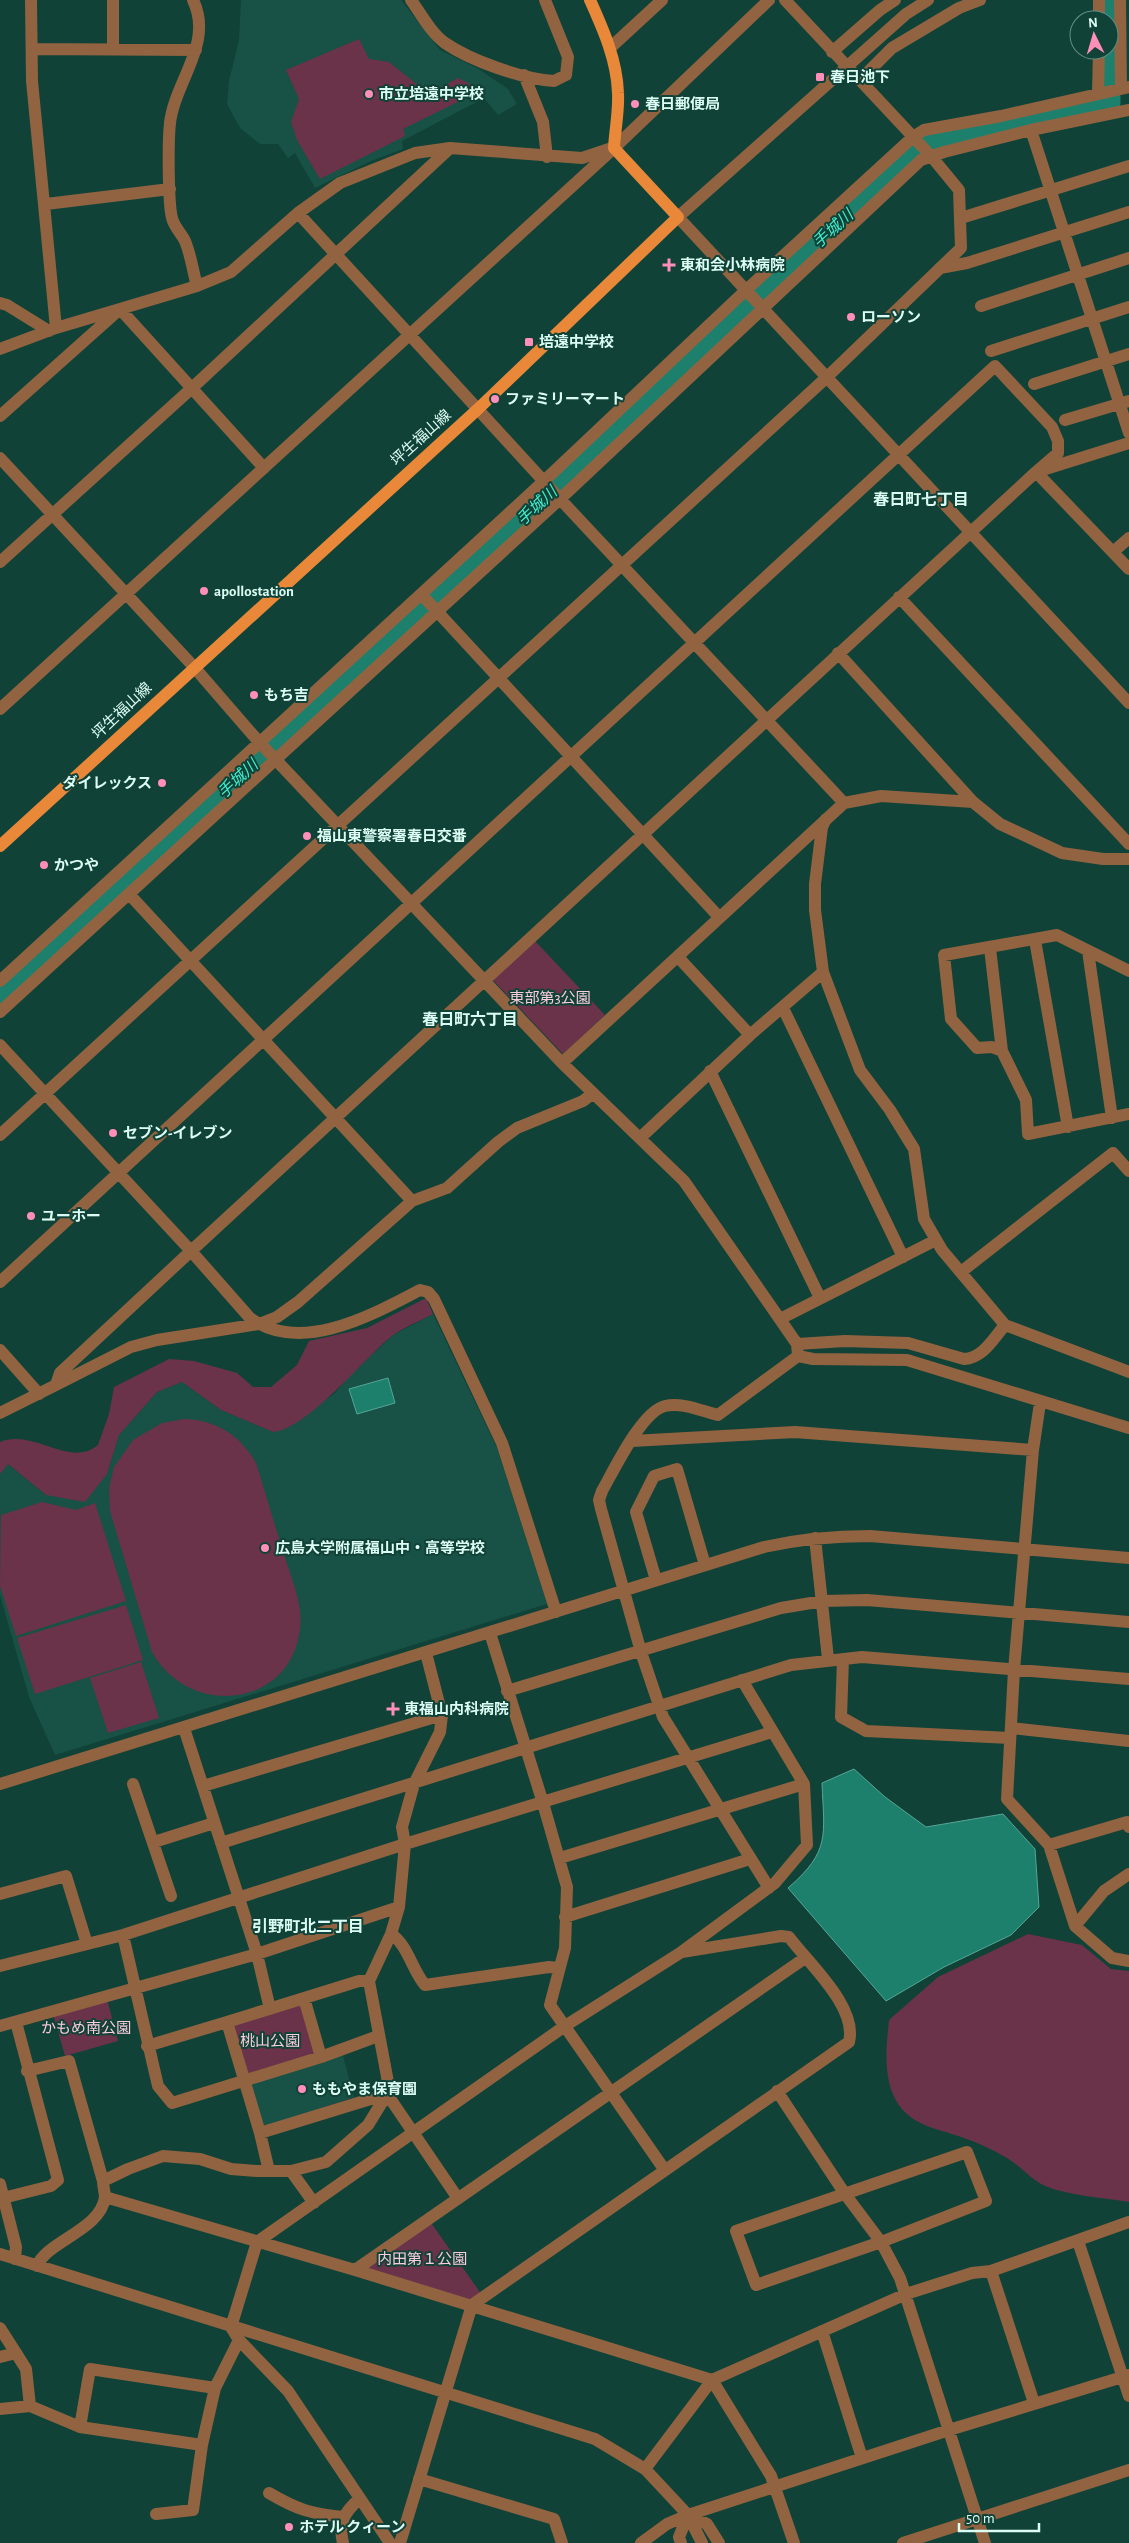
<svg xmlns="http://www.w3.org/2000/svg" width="1129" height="2543" font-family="'Alegreya Sans','Noto Sans JP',sans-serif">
<rect width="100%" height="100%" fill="#104238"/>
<!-- built -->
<path fill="#185145" d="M241 0H401L440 50 477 68 508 89 517 104 498 115 484 98 402 141 403 149 371 161 315 188 295 153 288 158 278 144H260L240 128 227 104 229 81 239 40Z
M433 1314 497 1448 547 1604 55 1755 29 1697 0 1595V1471L8 1464 46 1495 107 1474 119 1435 157 1392 182 1382 221 1410 273 1432 277 1431 291 1425 335 1393 350 1375 393 1335Z
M342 2052 354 2097 264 2127 249 2081Z"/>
<!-- green -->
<path fill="#6a3349" d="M359 39 369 59 389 62 429 94 458 78 482 90 403 129 405 136 320 179 297 140 291 122 299 99 286 70Z
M535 941 605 1015 563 1054 493 980Z
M426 1298 433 1314C420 1321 404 1327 392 1336 363 1359 308 1429 273 1432L221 1410 182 1382 157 1392 119 1435 107 1474 85 1502 46 1495 8 1464 0 1474V1442C34 1428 69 1469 98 1445L109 1414 114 1387 169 1359 194 1361 237 1373 253 1387H271L297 1365 309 1341 367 1328Z
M184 1419C216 1420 240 1435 256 1463 266 1495 275 1526 285 1558 292 1580 303 1604 300 1628 292 1708 189 1719 152 1652L110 1511 109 1488 114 1467 133 1440 162 1423Z
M42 1502 76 1510 95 1503 126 1601 16 1636 0 1586 1 1515Z
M126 1605 143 1660 35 1694 17 1638Z
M141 1662 159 1718 108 1733 90 1678Z
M1028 1934 1082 1945 1111 1969 1129 1971V2202C1105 2198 1064 2195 1043 2185 1032 2180 1019 2165 1007 2158 992 2149 974 2141 958 2136 938 2129 916 2126 901 2108 882 2084 886 2049 889 2020L938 1977Z
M107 1999 118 2041 65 2056 53 2014Z
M303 1999 319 2056 244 2079 228 2023Z
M429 2220 482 2295 472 2303 359 2269Z"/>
<!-- water -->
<path fill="#1d806d" stroke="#56a696" d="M388 1378 395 1403 357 1414 349 1389Z
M854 1769 885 1797 926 1827 1003 1814 1035 1849 1039 1907 1011 1935 944 1967 886 2001 788 1888C831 1851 824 1835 822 1783Z"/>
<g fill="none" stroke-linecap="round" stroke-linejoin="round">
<!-- river -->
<path stroke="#1d806d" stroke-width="19" d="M1110 0 1111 85
M0 998 548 495 771 285 932 140 1111 104V97"/>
<!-- minor -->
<path stroke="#926340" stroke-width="12" d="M31 0 32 81 56 328
M113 0V49
M193 0C214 43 175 81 170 123 168 140 168 203 172 218 174 227 182 234 185 241 191 255 193 272 197 286
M411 0C421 14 431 33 445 43 471 61 523 79 554 81L566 75 568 57 545 0
M928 0 906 14 678 217 1129 703
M1120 0 1121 88
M1099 20V0
M610 48 662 0
M32 49 196 50
M832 52 880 10 895 0
M524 75 543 122 547 157
M860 80 892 48 959 8 980 0
M1098 93 1099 50
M1031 130 1129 433
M46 204 170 189
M298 213 560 499 844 803
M961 218 1129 166
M940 268 967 263 1129 212
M0 303 7 305 49 331
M981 306 1129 258
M0 349 56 328 120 309 264 468
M991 351 1129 307
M1034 384 1129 354
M0 416 120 309 197 286 231 272 298 213 340 183 415 153 450 148 582 158 609 149
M1065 420 1129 401
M0 458 194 667 259 742 562 1063 684 1181 797 1344 798 1356
M1113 552 1129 538
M0 562 192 388 450 148
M421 594 719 917
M899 597 1129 844
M838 653 973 802
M0 709 614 148 769 0
M826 819 822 827 815 884V910L823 972 860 1070 890 1110 914 1149 924 1219 942 1250 1005 1325 1129 1372
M129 894 412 1201
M1035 940 1068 1127
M990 948 1002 1051 1026 1100 1028 1134 1129 1114
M1088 951 1112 1118
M678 957 750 1035
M0 981 544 481 745 291 913 137 924 130 1001 116 1129 87
M783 1008 903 1257
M0 1012 560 499 921 160 944 152 1031 130 1129 110
M0 1045 191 1251 250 1318C301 1355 372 1315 420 1290L428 1292 434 1299 502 1443 556 1612
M1002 1051 992 1047 977 1048 951 1019 944 955 1057 935 1129 971
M562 1063 844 803 881 796 973 802 1000 824 1062 853 1103 859H1129
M710 1071 820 1298
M0 1135 826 378 961 248 959 190 931 156 785 0
M640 1138 750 1035 823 972
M961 1272 1113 1153 1129 1171
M0 1282 995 366 1052 427 1058 441V453L1036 472 1129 569
M780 1319 936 1240
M797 1344 845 1341 908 1343 964 1359C983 1358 993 1339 1005 1325
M0 1350 39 1394
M56 1385 131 1347 157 1340 259 1324 277 1317 298 1302 412 1201 447 1188 498 1142 517 1128 583 1101 592 1094
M1040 1403 1033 1450 1014 1670 1007 1799 1049 1845 1075 1926 1112 1958 1129 1961
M0 1413 56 1385 60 1373 191 1251 1036 472 1129 443
M632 1441 795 1432 1033 1450
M815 1538 828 1659
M656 1580 636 1512 654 1476 677 1469 705 1565
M490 1633 543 1803 567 1887 565 1948 550 2005 664 2169
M843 1659 841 1717 866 1731 1010 1738
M507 1691 781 1608 823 1601 867 1600 1129 1622
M184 1728 257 1954 270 2009
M1011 1728 1129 1741
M0 1784 764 1547C800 1539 833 1536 870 1536L1129 1558
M133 1784 171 1896
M203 1786 442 1715
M154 1842 214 1823
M221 1843 791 1665 862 1657 1129 1679
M1049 1845 1127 1822 1129 1827
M560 1858 804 1784
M769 1888 663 1717 641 1652 601 1509 599 1500 602 1491C614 1470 642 1411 665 1406 682 1402 702 1411 718 1415L798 1356 813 1359 907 1360 1129 1428
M0 1894 66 1876 87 1944
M565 1917 750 1859
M1075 1926 1104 1891 1129 1874
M391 1934C408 1945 412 1970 425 1985L549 1967 558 1968
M123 1935 158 2086 172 2103 321 2057 378 2036
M0 1966 123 1935 405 1844 772 1732
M369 1981 391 1934 399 1907 405 1844 402 1827 414 1784 440 1732 442 1715 426 1653
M304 1998 321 2057
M0 2026 257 1954 399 1907
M147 2046 227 2022
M27 2071 69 2061 103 2181C103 2186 105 2193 105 2197 101 2230 47 2241 37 2266
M777 2091 845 2194 881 2242 900 2278 985 2543
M260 2133 387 2094
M967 2152 986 2201 881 2242 756 2285 736 2231Z
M269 2171 260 2133 227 2022 359 1981H369L388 2082 387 2094 457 2197
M291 2171 314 2203
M103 2181 128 2169 163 2156 200 2159 231 2169 257 2171H291L326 2162 368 2125 387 2094
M0 2184 16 2247 15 2259
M105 2197 355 2270 712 2380 771 2476 794 2543
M3 2198 51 2186 58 2180 16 2022
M1078 2241 1129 2396
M0 2254 595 2439 645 2469 688 2515 702 2543
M355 2270 805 1958
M991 2271 1034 2403
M0 2328 16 2353 0 2357
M822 2331 862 2458
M30 2406 80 2427 202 2445
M0 2409 30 2406 26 2369 16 2353
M80 2427 90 2369 215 2388 239 2340
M645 2469 712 2380 906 2294 972 2273 991 2271 1129 2222
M419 2479 554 2519 562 2543
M269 2493C296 2509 311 2514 343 2517
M156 2514 193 2510 202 2445 215 2388
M343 2543C338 2522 345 2512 359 2499
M390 2543 288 2391 239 2340 231 2327 257 2242 565 2026 680 1953 775 1883 807 1845 804 1784 742 1680
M400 2543 472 2305 849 2042C858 2007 809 1964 789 1937L781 1936 682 1952
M641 2543 667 2524 688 2515 949 2430 1129 2375
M681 2543 679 2537 688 2515 707 2524 719 2543
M903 2543 1129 2470"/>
<!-- major -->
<path stroke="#e88838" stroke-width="12" d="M0 846 478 409 678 217 614 148C615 130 619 111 618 93 617 60 603 29 590 0"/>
</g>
<!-- markers -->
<g fill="#ff8eb9" stroke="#104238" stroke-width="2">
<rect x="815" y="72" width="10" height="10" rx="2.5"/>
<circle cx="369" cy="94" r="5"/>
<circle cx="635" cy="104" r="5"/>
<path d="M666.5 257.5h5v5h5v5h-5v5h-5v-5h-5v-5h5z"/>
<circle cx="851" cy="317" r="5"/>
<rect x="524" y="337" width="10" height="10" rx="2.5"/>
<circle cx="495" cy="399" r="5"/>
<circle cx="204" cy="591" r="5"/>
<circle cx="254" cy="695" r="5"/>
<circle cx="162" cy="783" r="5"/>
<circle cx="307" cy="836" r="5"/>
<circle cx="44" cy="865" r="5"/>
<circle cx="113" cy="1133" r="5"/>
<circle cx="31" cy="1216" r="5"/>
<circle cx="265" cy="1548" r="5"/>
<path d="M390.5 1701.5h5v5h5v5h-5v5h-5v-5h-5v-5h5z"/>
<circle cx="302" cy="2089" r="5"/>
<circle cx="289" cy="2527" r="5"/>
</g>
<g text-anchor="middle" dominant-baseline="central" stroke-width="4" stroke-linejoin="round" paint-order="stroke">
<!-- poi labels -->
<g font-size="15" font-weight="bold" fill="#dcfdf4" stroke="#104238" text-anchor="start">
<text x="830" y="77">春日池下</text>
<text x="379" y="94">市立培遠中学校</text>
<text x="645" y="104">春日郵便局</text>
<text x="680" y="265">東和会小林病院</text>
<text x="861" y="317">ローソン</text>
<text x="539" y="342">培遠中学校</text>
<text x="505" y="399">ファミリーマート</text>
<text x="214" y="591">apollostation</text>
<text x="264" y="695">もち吉</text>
<text x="152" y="783" text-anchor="end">ダイレックス</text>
<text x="317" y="836">福山東警察署春日交番</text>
<text x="54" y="865">かつや</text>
<text x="123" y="1133">セブン-イレブン</text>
<text x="41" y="1216">ユーホー</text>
<text x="275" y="1548">広島大学附属福山中・高等学校</text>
<text x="404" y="1709">東福山内科病院</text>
<text x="312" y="2089">ももやま保育園</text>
<text x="299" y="2527">ホテル クィーン</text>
</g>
<!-- street labels -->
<g font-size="15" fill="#dcfdf4" stroke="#104238">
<text transform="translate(421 438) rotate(-42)">坪生福山線</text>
<text transform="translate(122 711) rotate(-43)">坪生福山線</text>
</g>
<!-- park labels -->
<g font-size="15" fill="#fcccdc" stroke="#104238">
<text x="550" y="998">東部第3公園</text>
<text x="86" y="2028">かもめ南公園</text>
<text x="270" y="2041">桃山公園</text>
<text x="422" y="2259">内田第１公園</text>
</g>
<!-- water labels -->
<g font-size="16" font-style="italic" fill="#41eecd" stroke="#104238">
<text transform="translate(833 229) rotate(-42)">手城川</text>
<text transform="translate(537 506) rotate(-43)">手城川</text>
<text transform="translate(238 779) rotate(-43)">手城川</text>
</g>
<!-- neighbourhood labels -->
<g font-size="16" font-weight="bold" fill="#dcfdf4" stroke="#104238">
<text x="921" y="500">春日町七丁目</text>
<text x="470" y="1020">春日町六丁目</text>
<text x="308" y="1927">引野町北二丁目</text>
</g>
</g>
<!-- north arrow -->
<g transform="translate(1094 35) rotate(355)"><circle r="24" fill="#104238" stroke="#628d83"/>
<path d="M0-4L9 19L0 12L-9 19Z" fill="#ff8eb9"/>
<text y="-8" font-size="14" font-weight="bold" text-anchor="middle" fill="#dcfdf4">N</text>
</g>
<!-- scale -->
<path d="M959 2523v8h80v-8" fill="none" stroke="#dcfdf4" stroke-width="2.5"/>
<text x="966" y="2523" font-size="15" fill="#dcfdf4" stroke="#104238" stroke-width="4" paint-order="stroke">50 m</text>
</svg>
